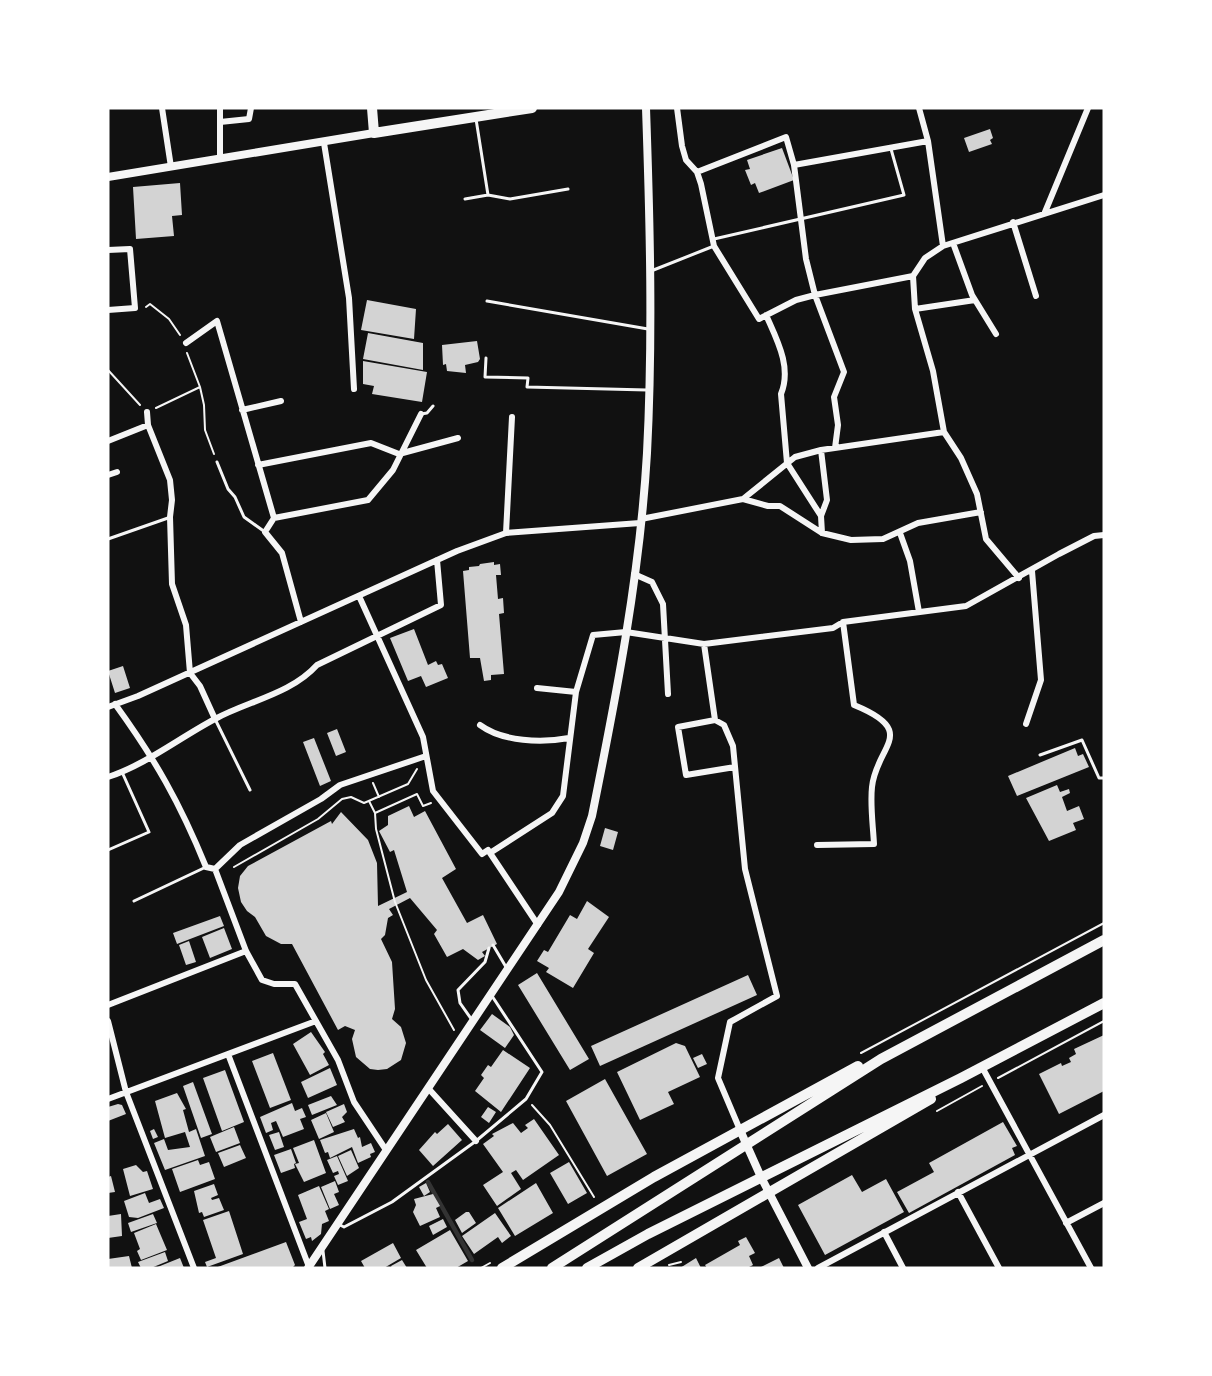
<svg xmlns="http://www.w3.org/2000/svg" width="1212" height="1376" font-family="Inter,sans-serif">
<rect width="100%" height="100%" fill="#111"/>
<g fill="none" stroke-linecap="round" stroke-linejoin="round">
<!-- stream -->
<path stroke="#333" stroke-width="4.5" d="M428 1182 472 1260"/>
</g>
<!-- building -->
<path fill="#d3d3d3" d="M990 129 993 138 990 140 992 144 969 152 964 138Z
M782 148 794 180 759 193 755 183 751 185 745 170 750 169 747 160Z
M180 183 182 215 172 216 174 236 136 239 133 187Z
M367 300 416 309 414 339 361 330Z
M368 333 423 343V370L363 359Z
M477 341 480 359 478 362 465 365 466 373 447 371 446 364 443 365 442 345Z
M363 361 427 372 422 402 372 394 374 386 363 384Z
M494 562V565L500 564 501 575H496L498 599 503 598 504 613 499 614 504 674 491 675V680L484 681 480 658H470L463 571 469 570V567L479 566 480 564Z
M414 629 428 665 436 661 438 665 442 664 448 678 426 687 421 676 408 681 390 638Z
M123 666 130 688 115 693 108 671Z
M337 729 346 752 336 756 327 733Z
M314 738 331 781 320 786 303 742Z
M1075 748 1078 756 1083 754 1089 767 1017 796 1008 776Z
M1057 785 1060 792 1069 789 1070 793 1062 797 1067 811 1079 806 1084 819 1073 823 1076 830 1049 841 1026 798Z
M409 806 414 817 425 811 456 869 442 878 467 923 483 915 497 944 482 952 485 956 478 960 463 949 447 957 434 934 437 930 410 898 389 909 393 915 388 918 385 935 381 939 392 962 395 1009 392 1019 401 1027 406 1043 401 1060 387 1069 378 1070 370 1069 356 1057 352 1039 355 1030 345 1026 338 1030 292 944H281L266 936 255 917 247 911 241 902 238 888 240 876 248 866 331 821 332 824 341 812 368 840 377 863 378 906 407 892 394 850 390 852 379 831 388 825V816Z
M605 828 618 832 613 850 600 846Z
M587 901 609 917 588 949 594 953 573 988 546 972 549 968 537 961 544 950 548 952 570 915 577 919Z
M220 916 224 926 177 944 173 933Z
M224 928 232 949 210 958 202 937Z
M189 941 196 962 186 965 179 945Z
M537 973 589 1059 570 1070 518 985Z
M748 975 757 995 600 1066 591 1046Z
M492 1014 510 1027 514 1035 505 1048 480 1030Z
M311 1032 325 1052 323 1054 329 1065 310 1075 293 1044Z
M1104 1035V1091L1059 1114 1039 1074 1061 1063 1062 1066 1071 1062 1069 1058 1076 1054 1074 1049Z
M676 1043 685 1046 700 1077 668 1092 674 1104 640 1120 617 1072Z
M503 1050 530 1068 501 1112 475 1091 484 1078 481 1075 488 1065 491 1067Z
M273 1053 291 1100 270 1108 252 1061Z
M702 1054 707 1064 698 1068 693 1058Z
M330 1068 337 1085 308 1098 301 1082Z
M225 1070 244 1122 222 1131 203 1078Z
M605 1079 647 1154 607 1176 566 1101Z
M193 1082 212 1134 201 1138 183 1086Z
M177 1093 186 1109 183 1110 189 1132 196 1129 205 1156 165 1170 154 1143 164 1139 168 1150 190 1147 185 1132 165 1138 155 1101Z
M331 1096 337 1105 312 1115 308 1105Z
M292 1103 295 1111 302 1108 306 1117 300 1119 304 1129 283 1137 276 1121 271 1123 273 1130 266 1133 260 1117Z
M118 1104 122 1105 126 1114 108 1121V1107Z
M344 1104 347 1112 342 1117 345 1122 333 1127 326 1112Z
M488 1107 496 1112 489 1123 481 1117Z
M326 1113 334 1132 319 1139 311 1120Z
M534 1119 559 1155 523 1180 516 1170 511 1173 521 1189 497 1206 483 1185 503 1172 483 1144 494 1136 492 1134 513 1123 521 1133 528 1128 525 1125Z
M1003 1122 1017 1146 1012 1148 1015 1155 909 1213 897 1192 934 1172 929 1163Z
M448 1124 462 1140 433 1166 419 1150 435 1132 437 1134Z
M234 1127 240 1143 216 1152 210 1137Z
M154 1129 158 1137 153 1139 150 1131Z
M354 1129 358 1138 360 1137 362 1147 371 1143 375 1152 370 1154 371 1157 358 1163 352 1147 330 1158 328 1152 325 1153 320 1140Z
M279 1132 284 1147 275 1150 269 1135Z
M314 1140 326 1173 304 1182 295 1164 299 1163 293 1148Z
M240 1145 246 1158 224 1167 218 1153Z
M291 1149 296 1163 294 1164 295 1168 281 1173 274 1155Z
M351 1150 359 1168 347 1176 338 1156Z
M337 1156 348 1181 338 1185 334 1176 339 1174 338 1171 333 1173 327 1160Z
M198 1160 200 1165 209 1162 215 1179 180 1192 172 1169Z
M569 1162 587 1193 568 1204 550 1173Z
M136 1165 143 1172 147 1171 153 1189 130 1196 123 1169Z
M852 1175 862 1192 886 1179 904 1212 825 1255 798 1205Z
M111 1176 115 1192 108 1193V1177Z
M335 1181 339 1192 334 1194 339 1205 330 1209 321 1187Z
M426 1183 430 1192 424 1196 419 1187Z
M536 1183 553 1213 515 1236 498 1208Z
M214 1184 218 1195 211 1198 212 1200 219 1198 224 1210 204 1217 202 1212 199 1213 194 1191Z
M319 1186 329 1209 325 1211 329 1221 322 1224 321 1234 312 1241 311 1237 306 1239 299 1222 307 1219 298 1195Z
M145 1193 149 1203 160 1199 164 1208 138 1218 129 1217 124 1201Z
M433 1194 440 1206 436 1208 440 1217 420 1226 413 1212 416 1205 414 1199Z
M229 1211 243 1254 207 1267 205 1262 216 1258 203 1220Z
M466 1212H469L476 1223 462 1233 455 1220Z
M495 1213 511 1236 502 1243 498 1237 474 1254 462 1236Z
M121 1214 122 1236 108 1238V1216Z
M153 1214 157 1223 131 1232 128 1223Z
M443 1219 447 1227 433 1235 429 1226Z
M156 1224 167 1250 141 1260 137 1251 140 1249 134 1233Z
M450 1230 468 1261 456 1268H427L416 1250Z
M746 1237 755 1253 749 1256 753 1265 747 1268H707L705 1265 740 1245 738 1241Z
M286 1242 295 1265 292 1268H215Z
M393 1243 401 1258 384 1268H365L361 1261Z
M165 1252 168 1261 151 1268H141L138 1262Z
M129 1256 132 1268H108V1259Z
M180 1258 184 1268H155Z
M696 1258 701 1268H680Z
M779 1258 784 1268H759Z
M402 1260 407 1268H392L391 1266Z"/>
<g fill="none" stroke-linecap="round" stroke-linejoin="round">
<!-- path -->
<path stroke="#f5f5f5" stroke-width="2" d="M146 307 150 304 169 319 180 335
M187 353 200 387 204 405 205 430 214 454
M108 370 140 405
M156 408 200 387
M373 783 379 797
M369 801 375 813 376 829 395 902 426 980 454 1030
M375 813 417 794 423 806 431 803
M234 867 318 819 342 799 351 797 364 803 408 784 417 769
M861 1053 1104 923
M998 1078 1104 1021
M532 1105 550 1125 594 1197
M937 1111 982 1086
M669 1265 681 1262
M481 1268 490 1263"/>
<!-- service -->
<path stroke="#f5f5f5" stroke-width="3" d="M476 119 488 195
M465 199 488 195 510 199 568 189
M714 239 904 195 891 149
M651 271 714 246
M487 301 648 329
M486 358 485 377 528 378 527 387 647 390
M421 414 427 413 433 406
M217 462 228 489 235 497 244 517 265 532
M108 539 168 518
M215 719 250 790
M1040 755 1082 740 1099 778H1104
M108 850 149 832 122 772
M134 901 206 867
M493 945 506 967
M472 1020 460 1003 458 990 485 962 489 948
M340 1225 344 1227 392 1202 476 1141 526 1099 542 1072 492 996
M323 1251 325 1268"/>
<!-- minor -->
<path stroke="#f5f5f5" stroke-width="6" d="M162 108 171 167
M220 108V159
M677 108 682 146 686 160 697 172 701 184 714 246 759 319 796 300 815 295 913 276
M919 108 928 141 943 246
M220 122 249 119 251 108
M324 143 349 298 354 389
M794 165 806 259 815 295 844 372 834 397 838 425 835 448
M697 172 786 137 794 165 928 141
M1045 212 1088 108
M1013 222 1036 296
M953 243 972 295 996 334
M108 250 130 249 135 308 108 310
M915 309 975 300
M766 315C777 340 792 367 781 394L787 463 821 516 822 533
M186 343 217 321 274 518 265 532 282 553 301 622
M242 410 281 401
M147 412 148 425 170 480 172 500 170 517 172 584 186 625 190 673 200 686 215 719
M108 441 148 425
M258 465 371 443 399 454 458 438
M108 475 117 472
M743 499 768 506H780L822 533 851 540 883 539 918 523 981 512
M821 516 827 500 821 450
M274 518 368 500 393 470 421 414
M641 519 743 499 795 457 821 450 944 432
M506 533 512 417
M900 533 910 561 919 612
M634 574 652 582 663 604 668 694
M1019 578 986 539 977 494 961 458 944 432 933 371 915 309 913 276 925 258 943 246 1104 195
M359 596 423 737 433 791 482 854 488 850 538 925
M704 644 833 628 843 622 966 606 1059 554 1094 536 1104 535
M537 688 576 692
M115 704C155 759 180 803 206 867L215 869
M108 707 138 696 457 551 506 533 640 523
M715 720 678 727 686 775 735 767
M1026 724 1041 680 1032 571
M480 725C503 742 542 743 569 738
M108 777C147 764 179 738 215 719 248 701 291 694 317 665L441 605 437 560
M817 845 874 844C873 825 870 805 872 787 876 746 920 732 854 705L843 622
M490 853 552 813 563 796 576 692 593 635 626 632 704 644 715 720 724 725 733 746 745 869 777 996 730 1022 718 1078 740 1130
M108 1005 246 951
M108 1021 126 1092 194 1268
M228 1054 309 1267
M982 1067 1091 1268
M428 1088 476 1141
M108 1099 316 1021
M386 1150 354 1102 338 1060 295 984H274L262 980 246 951 215 869 240 845 321 799 340 785 426 756
M958 1192 999 1268
M1066 1223 1104 1203
M884 1232 903 1268
M818 1268 1104 1115"/>
<!-- tertiary -->
<path stroke="#f5f5f5" stroke-width="8" d="M108 177 374 133
M740 1130 761 1177 808 1268
M308 1268 559 892 583 843 592 816C616 697 640 575 647 453 653 338 650 223 646 108"/>
<!-- primary -->
<path stroke="#f5f5f5" stroke-width="10" d="M372 108 374 133 532 108
M502 1268 654 1177 858 1066
M552 1268 881 1059 1104 940
M587 1268 648 1234 961 1078 1104 1003
M638 1268 931 1099"/>
</g>
<!-- border -->
<rect width="1212" height="1376" fill="none" stroke="#ffffff" stroke-width="219"/>
</svg>
